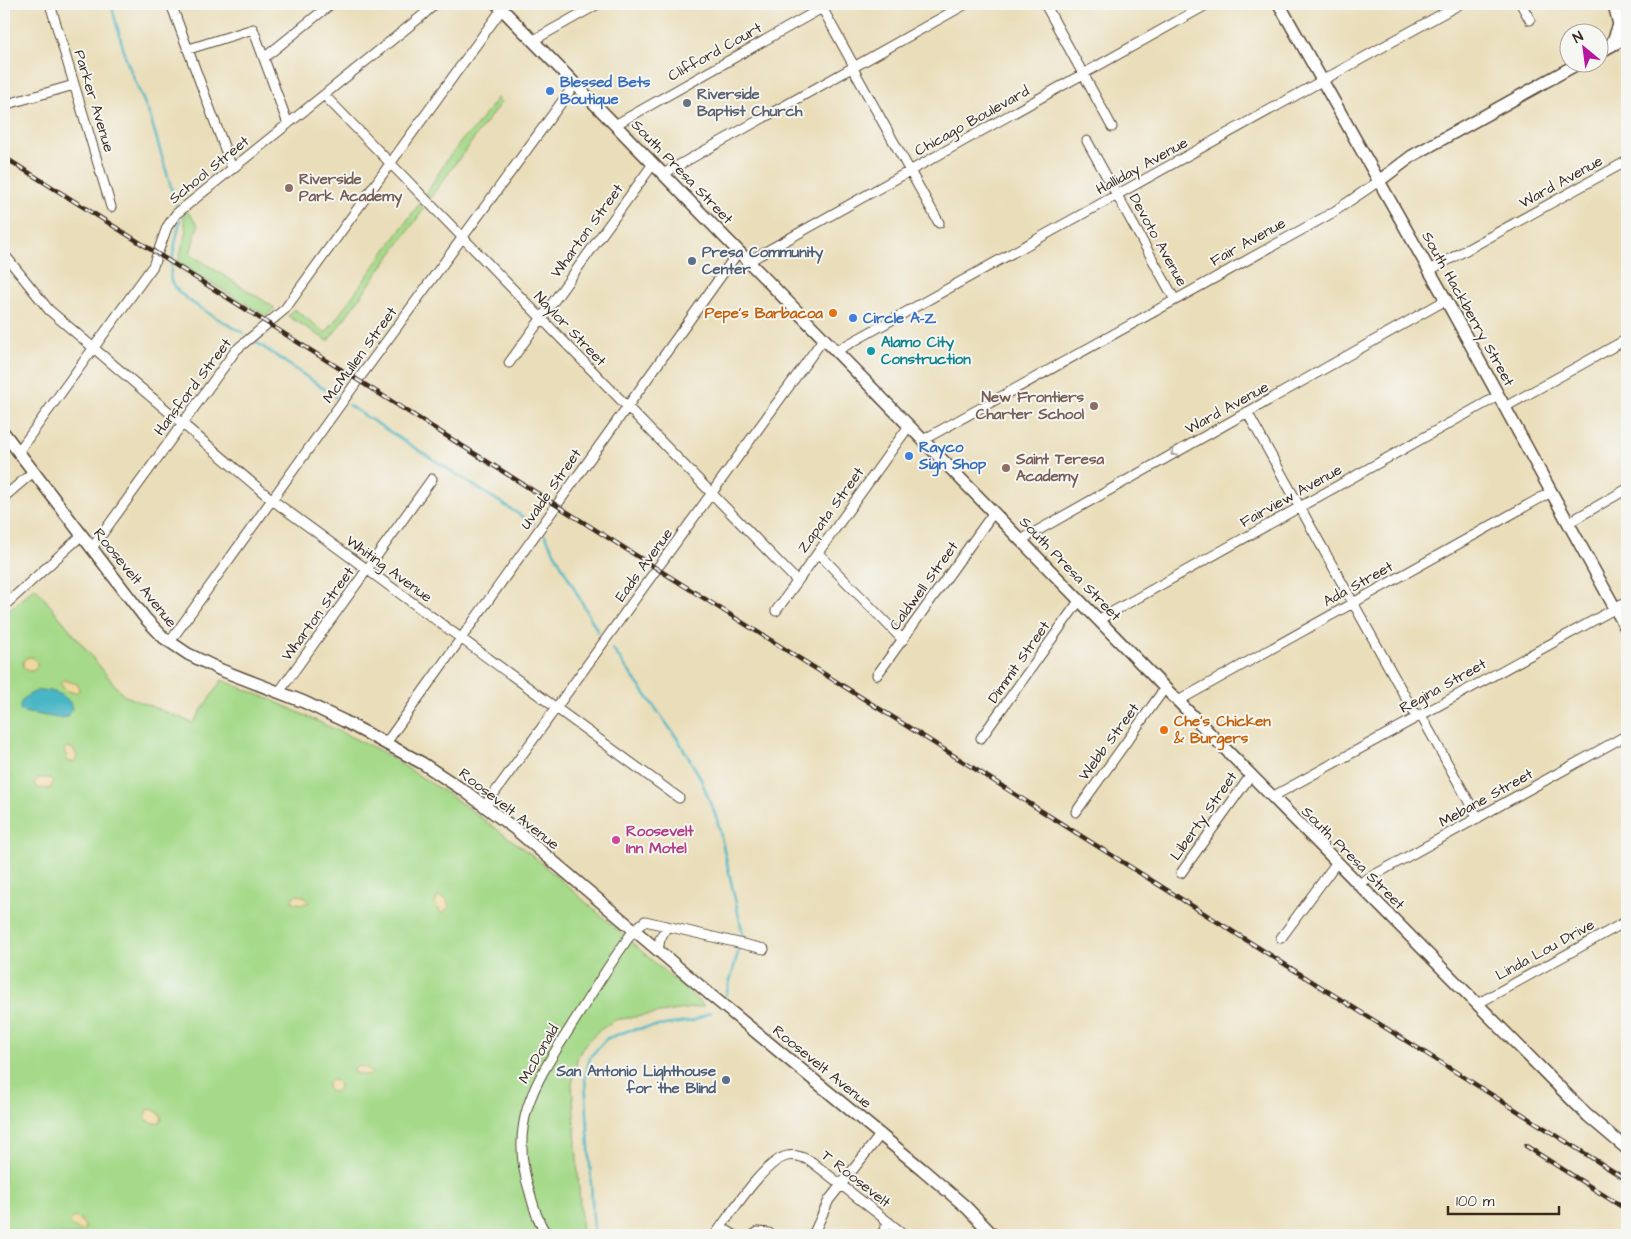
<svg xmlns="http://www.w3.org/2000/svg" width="1631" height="1239" font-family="'Architects Daughter',sans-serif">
<rect width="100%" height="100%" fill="#f6f6f2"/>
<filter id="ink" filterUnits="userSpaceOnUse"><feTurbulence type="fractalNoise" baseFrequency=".02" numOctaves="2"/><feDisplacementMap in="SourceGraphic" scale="10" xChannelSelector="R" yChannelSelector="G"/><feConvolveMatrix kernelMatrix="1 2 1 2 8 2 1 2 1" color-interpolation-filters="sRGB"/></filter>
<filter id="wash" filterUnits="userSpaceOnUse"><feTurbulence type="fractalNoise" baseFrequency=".0096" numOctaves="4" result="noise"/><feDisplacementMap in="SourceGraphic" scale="20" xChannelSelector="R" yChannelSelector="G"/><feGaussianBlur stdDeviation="1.12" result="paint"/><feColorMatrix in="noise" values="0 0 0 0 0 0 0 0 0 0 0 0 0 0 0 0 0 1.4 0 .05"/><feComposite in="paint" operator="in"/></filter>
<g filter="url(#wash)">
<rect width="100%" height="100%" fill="#eadeba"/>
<!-- green -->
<path fill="#a6da8a" stroke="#708254" d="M497 98 501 102 430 198 426 194 446 161 464 138 475 128Z
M419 204 424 209 328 341 288 316 294 309 326 333Z
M187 211 198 225 190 254 275 308 266 316 178 263 186 231 183 215Z
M35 587 123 695 193 723 222 680 274 701 379 750 454 798 532 855 704 1006 615 1020 597 1032 585 1044 578 1056 572 1084 582 1235H4V615Z"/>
<!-- sand -->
<path fill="#eeda9e" stroke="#94825e" d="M23 664a7 7 0 1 1 14 0a7 7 0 1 1-14 0Z
M64 680 78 684 79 691 75 693 65 690 60 683Z
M66 747 73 749 77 755 75 762H68L64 750Z
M38 778H49L53 781 52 786 48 789 37 788 34 783Z
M296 895 304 896 309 902 303 904 293 903 292 898Z
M438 896 447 900 449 907 442 914 435 904Z
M356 1066 365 1067 372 1073 369 1076 354 1073 353 1069Z
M327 1086a6 6 0 1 1 12 0a6 6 0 1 1-12 0Z
M152 1109 160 1114 162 1119 160 1122 154 1123 147 1120 145 1116 147 1110Z
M75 1217 81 1220 86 1228 81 1232 70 1225 71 1219Z"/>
<!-- water -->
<path fill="#49b6c5" stroke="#427072" d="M39 690C51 690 69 694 72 708L68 717 58 718 23 712 20 709C19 698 30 694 39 690Z"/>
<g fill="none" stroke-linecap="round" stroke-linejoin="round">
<!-- stream -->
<path stroke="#49b6c5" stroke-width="2.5" d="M111 4 127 62 150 116 176 204
M180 220C178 232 168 272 171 281 179 300 225 322 243 333
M256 342 336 397
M348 405 534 524
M545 535 598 632
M612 648 679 741 700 777 717 819 743 935 726 995
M594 1235 585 1078 590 1057 606 1039 630 1030 693 1021 711 1012"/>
</g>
</g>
<g filter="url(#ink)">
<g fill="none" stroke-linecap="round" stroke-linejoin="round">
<!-- minor casing -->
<g stroke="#554535" stroke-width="11">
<path id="minor" d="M50 4 111 207
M171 4 232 168
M820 4 854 66
M1045 4 1112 127
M1521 4 1530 20
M532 41 598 4
M189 49 253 29 288 124
M264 58 331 4
M852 67 939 223
M324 95 797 581
M4 105 74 85
M615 125 829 4
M1087 141 1175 300
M663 174 966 4
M4 254 49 310 271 499 679 798
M749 261 1208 4
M1430 270 1627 161
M836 351 1460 4
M509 363 653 164
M1505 407 1627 339
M1247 412 1416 716
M923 440 1332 213 1379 181
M18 452 153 266 167 227 176 214 423 15 435 4
M4 497 33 472
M1568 523 1627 489
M1021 540 1446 300
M92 548 236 350 285 309 502 9
M818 553 903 640
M4 606 82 535
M776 611 909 426
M1098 620 1498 396
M169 643 358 380 575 84
M877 675 994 512
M279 692 432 479
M1178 701 1551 492
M1420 714 1478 818
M981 738 1079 601
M386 743 739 251
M1272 797 1627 602
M485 806 824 338
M1076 812 1165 688
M1181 873 1251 775
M1358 884 1627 735
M1281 938 1337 862
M658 951 660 939 667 926
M1477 1004 1627 921
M721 1227 734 1235
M547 1235C538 1222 534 1208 530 1193 506 1120 538 1079 575 1020 594 989 613 959 634 930L645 921 764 949
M715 1235C730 1215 764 1161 787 1156 797 1154 804 1158 812 1162L905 1235
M753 1235 758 1232 769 1233
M813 1235 829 1200 881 1134
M881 1235 889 1222"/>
</g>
<!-- secondary casing -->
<g stroke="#554535" stroke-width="14">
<path id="secondary" d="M497 4 1165 688 1588 1116 1627 1149
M1279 4 1446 300 1627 630
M1611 46 1619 25 1614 4
M1598 53 1627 37
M1379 181 1412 156 1581 62
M4 433 145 618 164 638 188 654 221 670 304 702 344 721 422 763 466 792 515 829 713 997 922 1169 966 1207 993 1235"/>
</g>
<!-- minor -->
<use href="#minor" stroke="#fff" stroke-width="9"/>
<!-- secondary -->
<use href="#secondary" stroke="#fff" stroke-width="11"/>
<!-- rail casing -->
<g stroke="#3b2a1e" stroke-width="4.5">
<path id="rail" d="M4 157 1627 1180
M1526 1146 1627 1210"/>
</g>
<!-- rail -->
<use href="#rail" stroke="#f6f6f2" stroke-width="2.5" stroke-dasharray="8" stroke-linecap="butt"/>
</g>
<!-- one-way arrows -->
<defs><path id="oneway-chevron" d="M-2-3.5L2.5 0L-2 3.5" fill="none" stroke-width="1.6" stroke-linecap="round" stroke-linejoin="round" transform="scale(1.25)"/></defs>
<use stroke="#a79f9a" href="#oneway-chevron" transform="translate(1174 453) rotate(151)"/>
</g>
<!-- markers -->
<g fill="#3f7fe0" stroke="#f6f6f2" stroke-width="2">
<circle cx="550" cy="91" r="5"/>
<circle cx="853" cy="318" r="5"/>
<circle cx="909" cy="456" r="5"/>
</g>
<circle fill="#6b7280" stroke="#f6f6f2" stroke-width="2" cx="687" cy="103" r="5"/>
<g fill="#8d6e63" stroke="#f6f6f2" stroke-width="2">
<circle cx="289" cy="188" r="5"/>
<circle cx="1094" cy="406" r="5"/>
<circle cx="1006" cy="468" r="5"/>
</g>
<g fill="#5c6f8a" stroke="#f6f6f2" stroke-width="2">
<circle cx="692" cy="261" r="5"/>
<circle cx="726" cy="1080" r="5"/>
</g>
<g fill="#e8710a" stroke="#f6f6f2" stroke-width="2">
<circle cx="833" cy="313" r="5"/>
<circle cx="1164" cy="730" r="5"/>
</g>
<circle fill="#0f9aa8" stroke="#f6f6f2" stroke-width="2" cx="871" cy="351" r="5"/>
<circle fill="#d1479c" stroke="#f6f6f2" stroke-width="2" cx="616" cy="840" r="5"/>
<g text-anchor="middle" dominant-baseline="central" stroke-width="4" stroke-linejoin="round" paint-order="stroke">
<!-- street labels -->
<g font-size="15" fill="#3b2a1e" stroke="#f6f6f2">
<text transform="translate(715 52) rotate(-29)">Clifford Court</text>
<text transform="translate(94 101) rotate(73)">Parker Avenue</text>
<text transform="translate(972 121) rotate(-29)">Chicago Boulevard</text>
<text transform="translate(1142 166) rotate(-29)">Halliday Avenue</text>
<text transform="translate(209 170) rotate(-39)">School Street</text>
<text transform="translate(682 172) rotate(46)">South Presa Street</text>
<text transform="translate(1561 182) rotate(-29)">Ward Avenue</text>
<text transform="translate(587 231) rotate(-54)">Wharton Street</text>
<text transform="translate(1158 240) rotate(61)">Devoto Avenue</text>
<text transform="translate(1248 242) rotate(-29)">Fair Avenue</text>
<text transform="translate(1468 309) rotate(61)">South Hackberry Street</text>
<text transform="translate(570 329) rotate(46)">Naylor Street</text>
<text transform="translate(360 355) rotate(-54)">McMullen Street</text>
<text transform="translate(193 387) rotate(-53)">Hansford Street</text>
<text transform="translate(1227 408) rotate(-29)">Ward Avenue</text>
<text transform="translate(551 489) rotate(-55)">Uvalde Street</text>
<text transform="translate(1291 496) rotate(-29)">Fairview Avenue</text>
<text transform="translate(831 510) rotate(-54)">Zapata Street</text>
<text transform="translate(644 565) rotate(-54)">Eads Avenue</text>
<text transform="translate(389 569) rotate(36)">Whiting Avenue</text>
<text transform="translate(1070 569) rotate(46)">South Presa Street</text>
<text transform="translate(135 578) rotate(51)">Roosevelt Avenue</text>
<text transform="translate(1358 584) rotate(-29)">Ada Street</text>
<text transform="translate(924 586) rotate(-54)">Caldwell Street</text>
<text transform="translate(318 614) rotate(-54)">Wharton Street</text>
<text transform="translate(1019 662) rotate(-55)">Dimmit Street</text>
<text transform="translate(1443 686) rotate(-29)">Regina Street</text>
<text transform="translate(1109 742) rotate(-54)">Webb Street</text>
<text transform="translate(1486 798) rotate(-29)">Mebane Street</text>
<text transform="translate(509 809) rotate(38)">Roosevelt Avenue</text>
<text transform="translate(1204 816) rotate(-55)">Liberty Street</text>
<text transform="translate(1353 858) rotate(45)">South Presa Street</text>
<text transform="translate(1545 950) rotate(-29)">Linda Lou Drive</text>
<text transform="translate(539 1054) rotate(-60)">McDonald</text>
<text transform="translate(822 1067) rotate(39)">Roosevelt Avenue</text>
<text transform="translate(856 1179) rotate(38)">T Roosevelt</text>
</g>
<!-- shop labels -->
<g font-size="15" font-weight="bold" fill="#366cbe" stroke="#f6f6f2" text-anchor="start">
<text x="560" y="82">Blessed Bets<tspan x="560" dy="17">Boutique</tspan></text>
<text x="863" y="318">Circle A-Z</text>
<text x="919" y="447">Rayco<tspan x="919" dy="17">Sign Shop</tspan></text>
</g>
<!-- worship labels -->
<g font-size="15" font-weight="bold" fill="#5b616d" stroke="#f6f6f2" text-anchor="start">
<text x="697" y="94">Riverside<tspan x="697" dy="17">Baptist Church</tspan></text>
</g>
<!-- education labels -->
<g font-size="15" font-weight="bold" fill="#785e54" stroke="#f6f6f2" text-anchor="start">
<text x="299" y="179">Riverside<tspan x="299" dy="17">Park Academy</tspan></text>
<text x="1084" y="397" text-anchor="end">New Frontiers<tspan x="1084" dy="17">Charter School</tspan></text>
<text x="1016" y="459">Saint Teresa<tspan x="1016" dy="17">Academy</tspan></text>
</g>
<!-- service labels -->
<g font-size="15" font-weight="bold" fill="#4e5e75" stroke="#f6f6f2" text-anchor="start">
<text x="702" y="252">Presa Community<tspan x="702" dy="17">Center</tspan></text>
<text x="716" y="1071" text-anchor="end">San Antonio Lighthouse<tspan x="716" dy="17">for the Blind</tspan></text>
</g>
<!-- food labels -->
<g font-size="15" font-weight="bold" fill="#c56008" stroke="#f6f6f2" text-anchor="end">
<text x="823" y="313">Pepe's Barbacoa</text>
<text x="1174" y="721" text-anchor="start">Che's Chicken<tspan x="1174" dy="17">&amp; Burgers</tspan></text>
</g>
<!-- culture labels -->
<g font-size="15" font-weight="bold" fill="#0d838f" stroke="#f6f6f2" text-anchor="start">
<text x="881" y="342">Alamo City<tspan x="881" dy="17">Construction</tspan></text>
</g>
<!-- hotel labels -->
<g font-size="15" font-weight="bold" fill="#b23c85" stroke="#f6f6f2" text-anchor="start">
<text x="626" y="831">Roosevelt<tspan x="626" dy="17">Inn Motel</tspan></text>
</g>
</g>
<!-- margin -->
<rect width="1631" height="1239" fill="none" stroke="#f6f6f2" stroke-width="20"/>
<!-- north arrow -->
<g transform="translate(1584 48) rotate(331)"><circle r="24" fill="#f6f6f2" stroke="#aba49d"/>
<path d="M0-4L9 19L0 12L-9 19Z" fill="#b5179e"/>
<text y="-8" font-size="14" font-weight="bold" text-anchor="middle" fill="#3b2a1e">N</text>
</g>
<!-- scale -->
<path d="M1448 1206v8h111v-8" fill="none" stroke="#3b2a1e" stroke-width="2.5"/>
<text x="1456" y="1206" font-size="15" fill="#3b2a1e" stroke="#f6f6f2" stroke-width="4" paint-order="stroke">100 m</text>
</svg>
